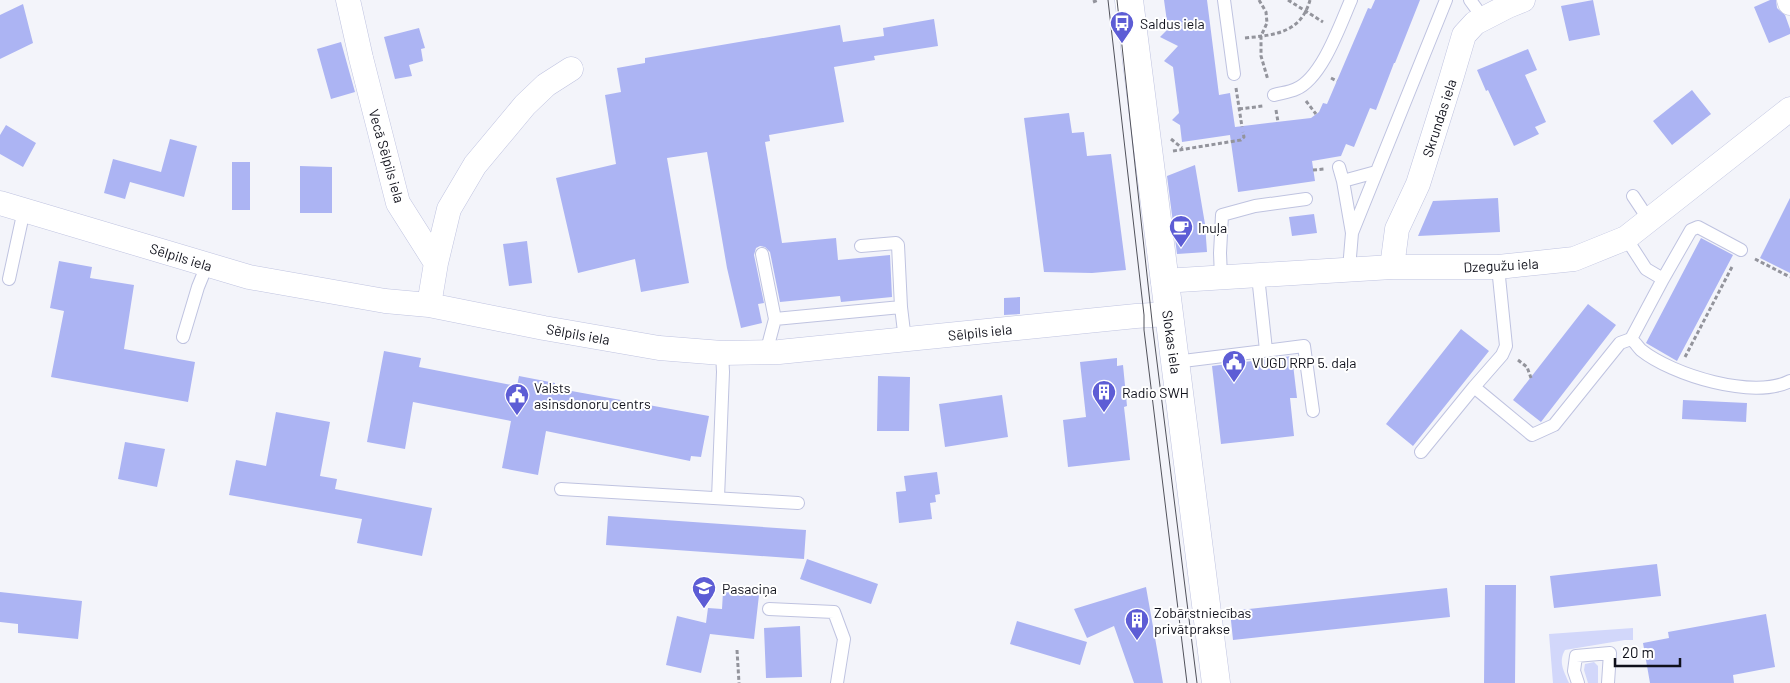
<svg xmlns="http://www.w3.org/2000/svg" width="1790" height="683" font-family="Barlow,sans-serif">
<rect width="100%" height="100%" fill="#f3f4fa"/>
<!-- green -->
<path fill="#d2d7fa" d="M1633 628V640H1625L1565 650C1558 662 1564 671 1569 683H1553L1549 634Z
M1594 662 1598 666V683H1588L1584 670 1585 664Z"/>
<!-- building -->
<path fill="#acb4f3" d="M1164 0H1207L1219 95 1230 93 1235 127 1311 118 1319 112 1323 103 1327 104 1368 8 1371 9 1375 0H1420L1395 63H1394L1376 110 1370 108 1354 147 1346 144 1341 156 1312 161 1315 181 1238 192 1230 135 1182 142 1180 125 1172 120 1179 113 1173 67 1164 61 1178 46 1160 37 1168 29Z
M1593 0 1600 35 1569 41 1561 6Z
M1770 0H1776L1777 8 1785 15 1790 29V34L1769 43 1754 7Z
M23 4 33 43 0 59V15Z
M934 19 938 46 874 56 875 60 834 67 844 122 769 135 770 141 765 142 782 243 836 238 838 260 890 255 892 297 841 302 840 296 780 302 770 252 765 247 760 246 756 248 754 255 764 303 758 304 762 323 741 328 727 268 707 152 667 158 689 283 641 292 635 259 578 273 556 178 616 164 605 95 621 92 617 68 645 63V58L840 25 843 42 884 36 883 28Z
M419 28 425 48 421 49 423 61 409 65 412 76 395 79 384 37Z
M341 42 355 92 331 99 317 49Z
M1528 49 1537 70 1525 75 1546 122 1535 127 1539 134 1514 146 1488 90 1486 91 1477 70Z
M1692 90 1711 114 1672 145 1653 121Z
M1069 113 1072 133 1084 132 1087 156 1111 154 1126 270 1092 273 1044 272 1024 118Z
M6 125 36 143 23 167 0 154V135Z
M170 139 197 146 184 197 130 182 125 199 104 193 113 159 161 172Z
M232 162H250V210H232Z
M1195 165 1205 224 1207 252 1177 254 1167 176Z
M300 166 332 167V213H300Z
M1498 198 1500 232 1418 236 1433 201Z
M1790 198V273L1760 258Z
M1314 214 1317 233 1292 236 1289 217Z
M1701 238 1733 255 1677 361 1646 343Z
M527 241 532 283 509 286 503 244Z
M59 261 92 267 90 278 134 285 124 349 195 362 188 402 51 377 64 311 50 308Z
M1020 297V314L1004 315V298Z
M1588 304 1616 325 1541 422 1513 400Z
M1461 329 1489 351 1413 446 1386 424Z
M384 351 421 358 419 367 517 386 519 376 555 383V388L709 416 701 457 691 456 690 461 546 431 538 475 502 468 511 421 413 402 405 449 367 442Z
M1292 356 1297 398H1290L1294 436 1221 444 1212 366Z
M1117 358V366L1123 365 1127 406 1124 407 1130 460 1068 467 1063 420 1086 417 1080 362Z
M878 376 910 377 909 431H877Z
M1002 395 1008 437 945 447 939 404Z
M1683 400 1747 403 1746 422 1682 419Z
M276 412 330 422 320 476 337 479 335 489 432 508 422 556 357 543 362 519 229 495 236 460 266 466Z
M125 442 165 449 157 487 118 479Z
M937 472 940 494 935 495 936 502 930 503 932 519 899 523 896 492 906 491 904 476Z
M608 516 806 530 804 559 606 545Z
M807 559 878 584 871 604 800 579Z
M1657 564 1661 596 1554 608 1550 576Z
M1485 585H1516L1515 683H1484Z
M1146 587 1163 683H1134L1114 626 1087 638 1074 609Z
M1447 588 1450 617 1233 640 1230 611Z
M0 592 82 601 78 639 18 633V624L0 622Z
M723 592 759 595 754 639 710 634 701 673 666 665 677 616 706 623 708 608 722 609Z
M1766 614 1775 667 1733 675 1734 683H1650L1643 643 1669 638 1668 632Z
M1017 621 1087 642 1080 665 1010 644Z
M800 626 802 677 766 678 764 628Z"/>
<g fill="none" stroke-linecap="round" stroke-linejoin="round">
<!-- lane casing -->
<g stroke="#bfc3e0" stroke-width="14">
<path id="lane" d="M1224 0 1234 74
M1470 0 1483 18
M1274 95C1281 93 1290 92 1296 89 1322 78 1340 25 1351 0
M1339 167 1343 181 1352 233
M1343 181 1376 172
M1633 196 1649 220
M1626 238 1646 269 1663 279 1631 339
M861 246 896 243 898 245 901 307
M762 254 775 319
M1498 267 1506 346 1502 355 1474 387 1532 435 1554 425 1620 343 1631 339C1635 342 1638 347 1641 350 1672 375 1754 400 1790 381
M1349 269 1352 233 1446 0
M1258 276 1266 350
M1221 277 1220 253 1222 215 1255 206 1306 199
M9 279 24 210
M1663 279 1691 230 1698 227 1741 250
M183 337 198 287 207 265
M766 353 775 319 901 307 905 340
M1175 362 1304 346 1313 411
M1421 452 1474 387
M561 489 798 503
M718 498 723 372 722 353
M769 609 834 612 844 639 837 683
M1578 683 1574 671 1576 656 1610 653 1608 683"/>
</g>
<!-- street casing -->
<g stroke="#bfc3e0" stroke-width="25">
<path id="street" d="M348 0 361 58 398 203 436 263
M1789 0 1790 3
M0 203 249 277 385 301 429 305 544 328 659 348 722 353 779 352 1136 316 1168 314
M1392 267 1397 229 1418 184 1451 79 1464 35 1475 23 1508 6 1523 0
M1163 281 1392 267H1498L1574 259 1626 238 1790 109
M429 305 436 263 449 209 475 165 525 105 546 85 571 69"/>
</g>
<!-- secondary casing -->
<g stroke="#bfc3e0" stroke-width="29">
<path id="secondary" d="M1129 0 1216 683"/>
</g>
<!-- path -->
<path stroke="#93949c" stroke-width="3" stroke-dasharray="4 2.5" stroke-linecap="butt" d="M1259 0 1266 12 1267 23 1261 36V56L1268 80
M1288 0 1323 22
M1093 2 1098 0
M1245 38C1275 35 1301 33 1310 0
M1331 78 1337 81
M1236 88 1242 127
M1306 101 1316 114
M1239 109 1263 106
M1276 110 1278 122
M1171 139 1182 148
M1173 151 1241 140 1244 137 1243 132
M1313 170 1324 169
M1755 259 1790 277
M1685 357 1733 265
M1518 360 1527 367 1531 378
M737 650 739 683"/>
<!-- lane -->
<use href="#lane" stroke="#fff" stroke-width="12"/>
<!-- street -->
<use href="#street" stroke="#fff" stroke-width="24"/>
<!-- secondary -->
<use href="#secondary" stroke="#fff" stroke-width="28"/>
<!-- tram -->
<path stroke="#51525b" stroke-width="1" d="M1108 0 1144 315V330L1187 683
M1117 0 1153 330 1197 683"/>
</g>
<!-- icons -->
<defs>
<g id="bus-pin" transform="scale(1.25)"><path d="M0 17L-7.5 6A9.5 9.5 0 1 1 7.5 6Z" fill="#5d5dd5" stroke="#fff"/><path d="M-5-6H5V4H4V6H2V4H-2V6H-4V4H-5ZM-3.5-4V0h7V-4ZM-3.5 1.2v1.5H-2V1.2ZM2 1.2v1.5H3.5V1.2Z" fill="#fff"/></g>
<g id="cafe-pin" transform="scale(1.25)"><path d="M0 17L-7.5 6A9.5 9.5 0 1 1 7.5 6Z" fill="#5d5dd5" stroke="#fff"/><path d="M-5.5-4.5H6V0H3Q3 3.5 0 3.5H-2.5Q-5.5 3.5-5.5 0ZM3-3.2v2h1.7v-2ZM-6 4.5H4V6H-6Z" fill="#fff"/></g>
<g id="civic-pin" transform="scale(1.25)"><path d="M0 17L-7.5 6A9.5 9.5 0 1 1 7.5 6Z" fill="#5d5dd5" stroke="#fff"/><path d="M-.6-6.5H3V-4.5H.6V-3L4-1V1h2V6H-6V1h2V-1L-.6-3ZM-1.2 2.5V6h2.4V2.5Z" fill="#fff"/></g>
<g id="building-pin" transform="scale(1.25)"><path d="M0 17L-7.5 6A9.5 9.5 0 1 1 7.5 6Z" fill="#5d5dd5" stroke="#fff"/><path d="M-4-6H4V6H1V3H-1V6H-4ZM-2.5-4.3h1.7v1.8h-1.7ZM.8-4.3h1.7v1.8H.8ZM-2.5-1h1.7V.8h-1.7ZM.8-1h1.7V.8H.8Z" fill="#fff"/></g>
<g id="school-pin" transform="scale(1.25)"><path d="M0 17L-7.5 6A9.5 9.5 0 1 1 7.5 6Z" fill="#5d5dd5" stroke="#fff"/><path d="M0-5L7-2L0 1L-7-2ZM-4 1L0 2.5L4 1V4Q0 6-4 4Z" fill="#fff"/></g>
</defs>
<g fill-rule="evenodd">
<use href="#bus-pin" x="1122" y="23"/>
<use href="#cafe-pin" x="1181" y="227"/>
<use href="#civic-pin" x="1234" y="362"/>
<use href="#building-pin" x="1104" y="392"/>
<use href="#civic-pin" x="517" y="395"/>
<use href="#school-pin" x="704" y="588"/>
<use href="#building-pin" x="1137" y="620"/>
</g>
<g text-anchor="middle" dominant-baseline="central" stroke-width="4" stroke-linejoin="round" paint-order="stroke">
<!-- poi labels -->
<g font-size="14" fill="#10111b" stroke="#fff" text-anchor="start">
<text x="1140" y="23">Saldus iela</text>
<text x="1198" y="227">Inuļa</text>
<text x="1252" y="362">VUGD RRP 5. daļa</text>
<text x="534" y="387">Valsts<tspan x="534" dy="16">asinsdonoru centrs</tspan></text>
<text x="1122" y="392">Radio SWH</text>
<text x="722" y="588">Pasaciņa</text>
<text x="1154" y="612">Zobārstniecības<tspan x="1154" dy="16">privātprakse</tspan></text>
</g>
<!-- street labels -->
<g font-size="14" fill="#10111b" stroke="#fff">
<text transform="translate(1439 118) rotate(-72)">Skrundas iela</text>
<text transform="translate(387 156) rotate(74)">Vecā Sēlpils iela</text>
<text transform="translate(181 257) rotate(17)">Sēlpils iela</text>
<text transform="translate(1501 265) rotate(-3)">Dzegužu iela</text>
<text transform="translate(980 332) rotate(-6)">Sēlpils iela</text>
<text transform="translate(578 334) rotate(10)">Sēlpils iela</text>
<text transform="translate(1172 342) rotate(82)">Slokas iela</text>
</g>
</g>
<!-- scale -->
<path d="M1615 658v8h65v-8" fill="none" stroke="#10111b" stroke-width="2.5"/>
<text x="1622" y="658" font-size="15" fill="#10111b" stroke="#ffffff" stroke-width="4" paint-order="stroke">20 m</text>
</svg>
